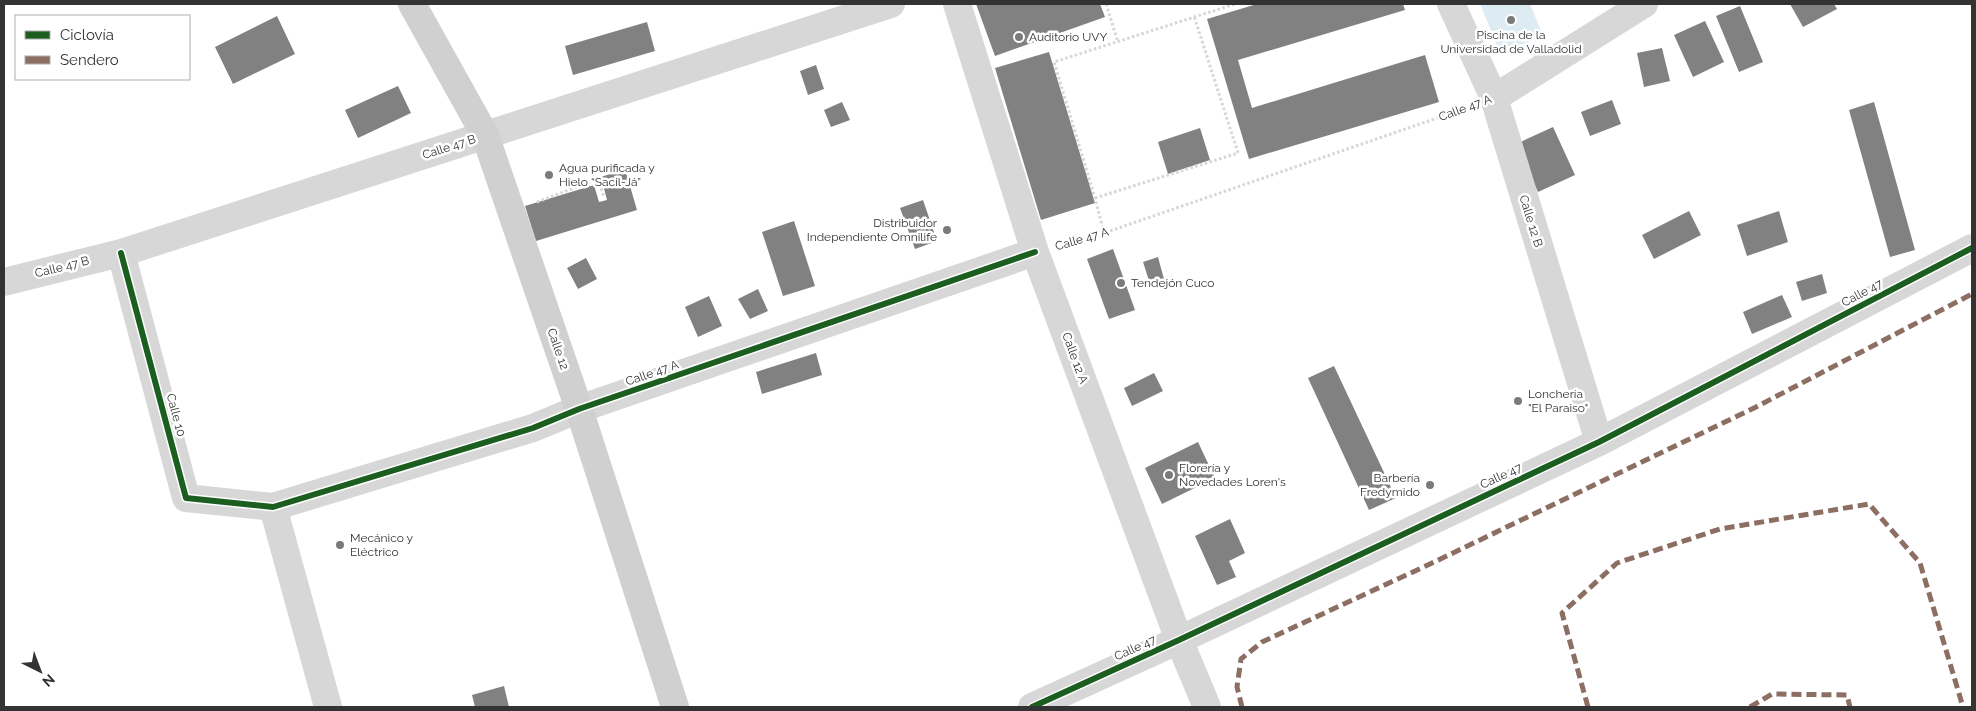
<svg xmlns="http://www.w3.org/2000/svg" width="1976" height="711" font-family="Raleway,sans-serif">
<rect width="100%" height="100%" fill="#fff"/>
<!-- water -->
<path fill="#ddebf3" d="M1480 4H1530L1543 36 1500 53Z"/>
<!-- building -->
<path fill="#818181" d="M976 4H1100L1105 17 995 56Z
M1257 4H1403L1405 10 1238 60 1252 108 1425 55 1439 102 1249 159 1207 19Z
M1790 4H1834L1837 9 1803 27Z
M1740 6 1763 62 1739 72 1716 16Z
M277 16 295 54 233 84 215 47Z
M1705 21 1724 62 1693 77 1674 35Z
M647 22 655 51 573 75 565 46Z
M1662 48 1670 81 1644 87 1637 53Z
M1049 52 1095 203 1041 220 995 68Z
M816 65 824 89 808 95 800 71Z
M398 86 411 113 358 138 345 110Z
M1612 100 1621 124 1590 136 1581 112Z
M842 102 850 120 831 127 824 110Z
M1874 102 1915 250 1890 257 1849 110Z
M1553 127 1575 175 1538 192 1516 144Z
M1200 128 1210 160 1168 174 1158 142Z
M625 169 637 210 536 241 525 206 594 185 599 202 607 200 601 177Z
M923 200 937 241 915 249 900 208Z
M1689 211 1701 235 1654 259 1642 235Z
M1779 211 1788 242 1747 256 1737 225Z
M794 221 815 286 783 296 762 232Z
M1113 249 1135 310 1109 319 1087 259Z
M1158 257 1165 283 1151 287 1143 262Z
M586 258 597 279 578 289 567 268Z
M1822 274 1827 293 1802 301 1796 282Z
M758 289 768 311 750 319 738 299Z
M1782 295 1792 317 1752 334 1743 312Z
M709 296 722 326 698 337 685 307Z
M816 353 822 375 762 394 756 372Z
M1334 366 1396 498 1369 510 1308 378Z
M1154 373 1163 391 1132 406 1124 388Z
M1198 442 1215 478 1162 504 1145 468Z
M1230 519 1245 553 1229 561 1236 577 1217 585 1195 536Z
M504 686 509 707H475L472 695Z"/>
<g fill="none" stroke-linecap="round" stroke-linejoin="round">
<!-- path -->
<path stroke="#d6d6d6" stroke-width="3" stroke-dasharray="2.5 2.5" stroke-linecap="butt" d="M1106 4 1118 42
M1095 198 1238 153 1194 16
M537 202 598 179 604 197
M1104 233 1095 198 1054 62 1235 4
M1062 244 1104 233 1469 107"/>
<!-- street -->
<path stroke="#d7d7d7" stroke-width="28" d="M957 4 1035 252 1179 640 1207 707
M1451 4 1494 98 1599 442
M1494 98 1644 4
M121 253 186 498 273 507 533 428 579 409 1035 252
M4 282 121 253 891 4
M273 507 328 707
M1032 707 1179 640 1599 442 1972 248"/>
<!-- secondary -->
<path stroke="#d0d0d0" stroke-width="28" d="M412 4 485 135 579 409 675 707"/>
<!-- quiet -->
<path stroke="#8d6e63" stroke-width="5" stroke-dasharray="10 5" stroke-linecap="butt" d="M1242 707 1237 687 1241 659 1262 642 1430 564 1756 407 1972 294
M1588 707 1562 613 1617 563 1720 529 1869 504 1920 563 1963 707
M1750 707 1772 694 1847 695 1850 707"/>
<!-- cycleway casing -->
<g stroke="#fff" stroke-width="9">
<path id="cycleway" d="M121 253 186 498 273 507 533 428 579 409 1035 252
M1032 707 1179 640 1599 442 1972 248"/>
</g>
<!-- cycleway -->
<use href="#cycleway" stroke="#1b5e20" stroke-width="6"/>
</g>
<!-- markers -->
<g fill="#7a7a7a" stroke="#fff" stroke-width="2">
<circle cx="1511" cy="20" r="5"/>
<circle cx="1019" cy="37" r="5"/>
<circle cx="549" cy="175" r="5"/>
<circle cx="947" cy="230" r="5"/>
<circle cx="1121" cy="283" r="5"/>
<circle cx="1518" cy="401" r="5"/>
<circle cx="1169" cy="475" r="5"/>
<circle cx="1430" cy="485" r="5"/>
<circle cx="340" cy="545" r="5"/>
</g>
<g text-anchor="middle" dominant-baseline="central" stroke-width="5" stroke-linejoin="round" paint-order="stroke">
<!-- poi labels -->
<g font-size="12" fill="#333" stroke="#fff" text-anchor="start">
<text x="1511" y="35" text-anchor="middle">Piscina de la<tspan x="1511" dy="14">Universidad de Valladolid</tspan></text>
<text x="1029" y="37">Auditorio UVY</text>
<text x="559" y="168">Agua purificada y<tspan x="559" dy="14">Hielo “Sacil-Já”</tspan></text>
<text x="937" y="223" text-anchor="end">Distribuidor<tspan x="937" dy="14">Independiente Omnilife</tspan></text>
<text x="1131" y="283">Tendejón Cuco</text>
<text x="1528" y="394">Lonchería<tspan x="1528" dy="14">"El Paraiso"</tspan></text>
<text x="1179" y="468">Florería y<tspan x="1179" dy="14">Novedades Loren's</tspan></text>
<text x="1420" y="478" text-anchor="end">Barbería<tspan x="1420" dy="14">Fredymido</tspan></text>
<text x="350" y="538">Mecánico y<tspan x="350" dy="14">Eléctrico</tspan></text>
</g>
<!-- street labels -->
<g font-size="12" fill="#333" stroke="#fff">
<text transform="translate(1465 108) rotate(-20)">Calle 47 A</text>
<text transform="translate(449 147) rotate(-18)">Calle 47 B</text>
<text transform="translate(1531 221) rotate(73)">Calle 12 B</text>
<text transform="translate(1082 239) rotate(-16)">Calle 47 A</text>
<text transform="translate(62 267) rotate(-14)">Calle 47 B</text>
<text transform="translate(1862 293) rotate(-28)">Calle 47</text>
<text transform="translate(558 349) rotate(71)">Calle 12</text>
<text transform="translate(1075 358) rotate(70)">Calle 12 A</text>
<text transform="translate(652 373) rotate(-19)">Calle 47 A</text>
<text transform="translate(176 415) rotate(75)">Calle 10</text>
<text transform="translate(1501 476) rotate(-25)">Calle 47</text>
<text transform="translate(1135 648) rotate(-24)">Calle 47</text>
</g>
</g>
<!-- border -->
<rect width="1976" height="711" fill="none" stroke="#333333" stroke-width="10"/>
<!-- legend -->
<rect x="15" y="15" width="175" height="65" fill="#ffffff" stroke="#adadad"/>
<rect x="25" y="31" width="25" height="8" fill="#1b5e20" stroke="#adadad"/>
<text x="60" y="40" font-size="15" fill="#333333">Ciclovía</text>
<rect x="25" y="56" width="25" height="8" fill="#8d6e63" stroke="#adadad"/>
<text x="60" y="65" font-size="15" fill="#333333">Sendero</text>
<!-- north arrow -->
<g transform="translate(40 671) rotate(138)" stroke="#ffffff" stroke-width="4" paint-order="stroke">
<path d="M0-4L9 19L0 12L-9 19Z" fill="#333333"/>
<text y="-8" font-size="14" font-weight="bold" text-anchor="middle" fill="#333333">N</text>
</g>
</svg>
